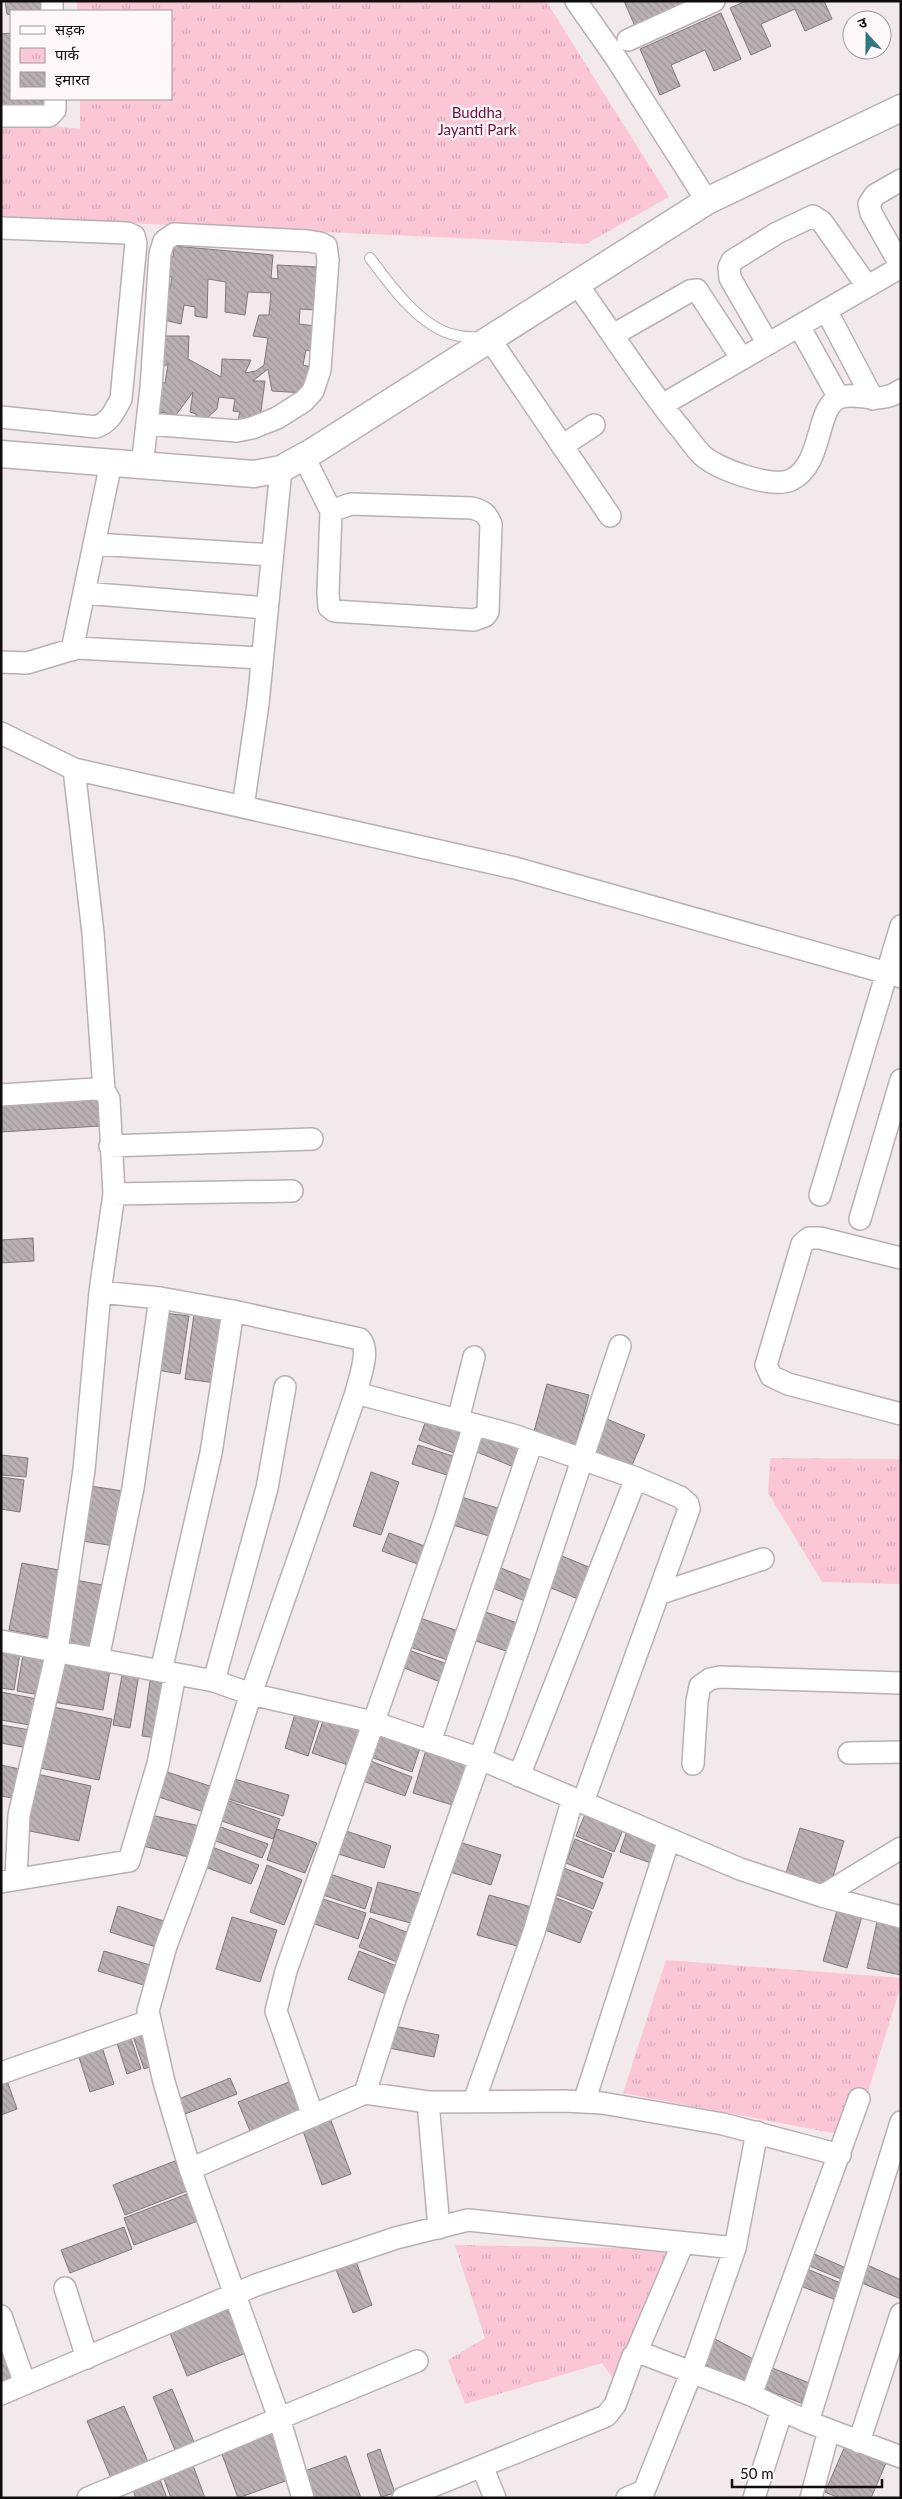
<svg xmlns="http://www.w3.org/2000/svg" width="902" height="2499" font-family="Lato,'Noto Sans Devanagari',sans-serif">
<defs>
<pattern id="park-tufts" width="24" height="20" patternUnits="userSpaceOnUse" patternTransform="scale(1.25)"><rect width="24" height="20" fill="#fbc7d6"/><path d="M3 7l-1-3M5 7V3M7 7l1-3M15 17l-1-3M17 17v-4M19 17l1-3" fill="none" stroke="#d6aab6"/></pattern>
<pattern id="building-back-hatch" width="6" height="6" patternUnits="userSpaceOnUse" patternTransform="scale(1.25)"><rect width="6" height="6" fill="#b9b0b3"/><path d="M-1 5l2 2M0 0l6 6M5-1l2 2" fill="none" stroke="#9e9699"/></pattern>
</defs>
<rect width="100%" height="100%" fill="#f2e9ec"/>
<!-- park -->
<path fill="url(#park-tufts)" d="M77 1H546L669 197 586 244 84 221 1 223V121L80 129V99H171V11H77Z
M770 1458 901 1459V1584L822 1582 768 1493Z
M666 1960 901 1978V1985L854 2137 623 2093Z
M455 2245H459L673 2249 617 2384 602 2363 465 2404 448 2360 485 2338Z"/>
<!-- building -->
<path fill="url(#building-back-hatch)" stroke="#80787a" d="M5 1H44L46 11H11V15L7 14Z
M624 1H695L635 26Z
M746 1H824L832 19 805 31 795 9 761 24 771 46 751 55 730 8Z
M721 13 741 59 714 71 705 50 671 65 680 86 660 95 640 49Z
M11 33V99H51L52 111 1 113V34Z
M174 246 273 255 271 278 278 279 277 265 318 267 316 310 300 309 299 324 316 326 313 351 306 350 303 365 311 367 306 393 272 391 268 369 253 381H265L260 418 249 416 245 423 238 421 240 412 233 411 235 399 219 397 217 409 198 426 196 414 190 412 193 392 176 415 154 411 156 382 165 383 168 364 155 371 158 336H189L188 359 221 377 222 359 251 360 245 373 256 371 264 365 268 338 253 336 259 315H269L271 293 248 292 245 315 225 312 226 282 208 279 207 318 195 316V307L184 305 181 324 164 320 163 289H170L172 277 162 275 163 258 173 257Z
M99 1098 100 1126 1 1132V1103Z
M33 1238 34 1261 1 1263V1240Z
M165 1313 189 1316 180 1374 157 1370Z
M194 1314 226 1318 217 1383 185 1379Z
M547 1384 589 1395 574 1450 532 1439Z
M428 1415 468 1430 459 1455 419 1440Z
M602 1417 645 1435 629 1472 586 1455Z
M479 1432 526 1450 519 1469 472 1450Z
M418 1445 456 1457 450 1476 412 1464Z
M1 1455 28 1458 26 1477 1 1475Z
M371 1472 399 1482 381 1535 353 1526Z
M1 1477 24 1480 20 1512 1 1509Z
M90 1486 123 1491 115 1546 82 1541Z
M458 1496 504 1510 495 1538 450 1524Z
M389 1533 430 1548 423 1566 382 1551Z
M557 1554 596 1570 583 1601 544 1585Z
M22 1563 64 1571 51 1638 9 1630Z
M496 1566 533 1581 525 1601 488 1586Z
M75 1580 108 1586 97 1652 63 1646Z
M477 1609 520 1624 509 1652 467 1638Z
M417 1617 464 1633 453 1662 407 1646Z
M406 1649 450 1665 443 1683 399 1666Z
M2 1650 20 1653 14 1690 1 1688Z
M23 1654 46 1658 40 1695 17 1691Z
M61 1661 110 1670 103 1710 53 1702Z
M123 1670 139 1674 130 1728 113 1725Z
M150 1681 166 1683 157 1738 142 1736Z
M1 1692 42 1700 36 1726 1 1720Z
M53 1707 112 1719 99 1780 40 1768Z
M297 1707 321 1714 308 1756 285 1748Z
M325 1715 364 1727 351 1766 312 1753Z
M1 1725 36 1731 33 1749 1 1743Z
M376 1733 420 1748 412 1772 368 1756Z
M426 1750 472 1764 459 1807 413 1793Z
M368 1760 412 1777 405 1796 360 1780Z
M1 1765 24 1770 18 1799 1 1796Z
M164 1771 219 1789 210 1814 156 1796Z
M37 1774 91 1786 79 1841 25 1830Z
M231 1778 289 1795 283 1816 225 1798Z
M226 1800 280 1819 273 1839 219 1820Z
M586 1812 624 1827 614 1852 576 1836Z
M151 1815 204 1827 197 1859 143 1846Z
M218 1826 268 1844 262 1858 213 1840Z
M800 1828 844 1841 829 1889 785 1876Z
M277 1829 317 1843 305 1873 267 1860Z
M343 1830 391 1846 384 1868 335 1853Z
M627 1831 658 1841 651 1863 620 1852Z
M575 1839 612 1854 603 1878 566 1863Z
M456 1841 501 1855 491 1885 447 1871Z
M212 1847 259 1865 251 1884 205 1867Z
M267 1865 302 1880 284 1925 250 1912Z
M564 1868 603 1883 593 1909 554 1894Z
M327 1873 372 1888 365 1909 320 1894Z
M378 1882 426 1895 418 1925 370 1912Z
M489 1895 535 1908 524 1948 477 1935Z
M554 1897 592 1912 580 1943 542 1929Z
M320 1898 366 1913 358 1939 312 1923Z
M118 1906 170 1923 162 1949 110 1932Z
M838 1907 863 1913 847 1968 823 1961Z
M232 1917 277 1930 260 1982 216 1969Z
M878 1917 901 1922V1975L867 1968Z
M370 1918 414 1935 402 1964 359 1947Z
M104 1951 157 1967 150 1987 98 1971Z
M359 1951 402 1968 391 1996 348 1979Z
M394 2026 439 2035 434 2057 389 2048Z
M145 2029 157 2064 144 2069 132 2033Z
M130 2035 141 2069 127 2074 116 2040Z
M102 2047 114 2084 90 2092 78 2054Z
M4 2072 17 2109 1 2115V2073Z
M230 2078 237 2094 180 2116 174 2101Z
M294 2080 305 2109 250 2131 238 2102Z
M330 2118 351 2174 322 2185 302 2128Z
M175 2161 187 2191 125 2215 113 2185Z
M187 2194 198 2221 134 2245 124 2218Z
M124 2227 132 2249 70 2273 61 2250Z
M812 2253 846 2268 841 2279 807 2265Z
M354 2256 372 2305 353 2313 334 2264Z
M865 2264 901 2280V2299L857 2281Z
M805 2268 843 2284 836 2300 798 2285Z
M227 2305 246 2353 187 2376 168 2328Z
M713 2338 759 2362 746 2387 700 2362Z
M1 2340 21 2376 1 2383Z
M765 2365 809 2383 801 2403 757 2386Z
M172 2389 194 2442 175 2450 153 2397Z
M124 2406 148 2462 111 2478 87 2421Z
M272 2427 291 2479 238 2498 219 2446Z
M845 2446 886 2463 871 2498H839L825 2492Z
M380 2449 395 2493 381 2497 367 2454Z
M346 2456 361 2498H311L302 2472Z
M191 2460 205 2498H171L161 2471Z
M157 2472 167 2498H136L130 2482Z"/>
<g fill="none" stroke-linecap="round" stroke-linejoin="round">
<!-- service casing -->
<g stroke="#b8b0b2" stroke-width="12">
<path id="service" d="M370 258C389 284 421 328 455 335 463 337 473 337 482 338"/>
</g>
<!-- minor casing -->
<g stroke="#b8b0b2" stroke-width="24">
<path id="minor" d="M52 1V11
M576 1 616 58 707 201
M628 40 714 1
M1 116H49L55 110V99
M901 180 875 195 869 204 871 213 901 266
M1 228 127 233 134 236 136 243 121 399C114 412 110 422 96 427L1 417
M577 284C610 330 640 378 676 423 685 433 693 446 702 455 717 469 772 489 791 480 824 464 815 408 839 398 857 390 877 407 901 390
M826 310 873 399
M799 326 839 398
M613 335 690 291 697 290 742 359
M489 338 610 516
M768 344 730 278 729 267 732 261 777 233 813 216 822 222 867 286
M662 405 901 267
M562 446 594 425
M304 457 331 511 351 504 472 508C483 511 487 514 491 524L488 612 485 616 474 620 334 611 329 607 328 593 331 511
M142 466 151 388 160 254 164 241 174 234 308 241 320 243 326 246 328 260 320 370 313 391 304 401 277 418 252 428 237 431 148 424
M94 544 272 555
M84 593 267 608
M72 650 111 463
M1 662 27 663 77 648 262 658
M1 733 74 769 515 868 901 977
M74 769 93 933 104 1090
M243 807 258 704 281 469
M1 1095 94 1089 104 1090 109 1099 114 1194 100 1292
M110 1146 312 1139
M114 1194 292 1191
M820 1195 901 926
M860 1219 901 1080
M901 1258 820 1238H809L802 1244 766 1365 771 1376 788 1384 901 1414
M458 1420 474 1357
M658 1594 763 1559
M1 1641 214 1681 251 1694 373 1722 478 1758 740 1869 822 1896 901 1917
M98 1659 133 1488 160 1298
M161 1671 211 1453 233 1311
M214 1681 267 1488 285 1387
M430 1742 532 1442
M849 1753 901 1752
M693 1764 697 1701 700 1686 710 1679 720 1677 901 1683
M519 1776 636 1478
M16 1878 19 1815 57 1651 84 1470 100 1292 160 1298 233 1311 360 1339C371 1351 359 1378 356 1393
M1 1882 129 1861 158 1764 175 1674
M822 1896 901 1848
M1 2073 149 2021
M365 2093 394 2002 526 1628 620 1346
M474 2101 534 1932 573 1798
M428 2102 439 2228
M584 2102 669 1839
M313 2116 276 2011 286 1971 444 1522 474 1425
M190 2169 365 2093 428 2102 564 2101 602 2103 723 2124 840 2155
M65 2288 87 2358
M1 2316 25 2384
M636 2353 683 2243
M1 2394 256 2285 396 2238 468 2220 735 2248
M751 2395 859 2099
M808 2422 901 2122
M859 2442 901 2314
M482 2466 495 2498
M88 2498 417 2361
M303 2498 279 2418 190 2169 164 2082 148 2011 166 1946 197 1863 251 1694 356 1393 513 1435 636 1478 680 1497 688 1504 689 1509 583 1802
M403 2498 606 2416 615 2405 633 2356 641 2353 751 2395 808 2422 901 2457
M627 2498 644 2491 692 2371 735 2248 757 2132
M754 2498 782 2410
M811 2498 829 2430"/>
</g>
<!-- tertiary casing -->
<g stroke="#b8b0b2" stroke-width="29">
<path id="tertiary" d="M1 454 254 474 281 469 312 452 707 201 901 108"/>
</g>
<!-- service -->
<use href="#service" stroke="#fff" stroke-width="10"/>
<!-- minor -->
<use href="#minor" stroke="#fff" stroke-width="21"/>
<!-- tertiary -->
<use href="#tertiary" stroke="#fff" stroke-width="26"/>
</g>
<g text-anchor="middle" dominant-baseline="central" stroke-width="4.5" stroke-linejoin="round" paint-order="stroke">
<!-- park labels -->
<g font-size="15" fill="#6f0d3b" stroke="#fef7f9">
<text x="477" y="112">Buddha<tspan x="477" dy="17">Jayanti Park</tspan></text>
</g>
</g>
<!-- border -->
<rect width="902" height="2499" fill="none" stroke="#0f0c0d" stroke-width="5"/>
<!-- legend -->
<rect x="10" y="10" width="162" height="90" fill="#fef7f9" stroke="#9e999b"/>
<rect x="20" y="26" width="25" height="8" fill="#ffffff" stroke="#9e999b"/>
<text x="55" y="35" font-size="15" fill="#0f0c0d">सड़क</text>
<rect x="20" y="48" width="25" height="15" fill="url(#park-tufts)" stroke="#9e999b"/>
<text x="55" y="60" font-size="15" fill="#0f0c0d">पार्क</text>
<rect x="20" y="72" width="25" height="15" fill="url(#building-back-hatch)" stroke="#9e999b"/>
<text x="55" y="85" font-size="15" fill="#0f0c0d">इमारत</text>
<!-- north arrow -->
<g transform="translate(867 35) rotate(339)"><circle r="24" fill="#fef7f9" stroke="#9e999b"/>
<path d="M0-4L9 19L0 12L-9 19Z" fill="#2f7681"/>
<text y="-8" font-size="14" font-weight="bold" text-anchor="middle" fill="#0f0c0d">उ</text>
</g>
<!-- scale -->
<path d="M732 2479v8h150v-8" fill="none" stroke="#0f0c0d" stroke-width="2.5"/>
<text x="740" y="2479" font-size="15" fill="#0f0c0d" stroke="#fef7f9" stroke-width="4" paint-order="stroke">50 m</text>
</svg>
